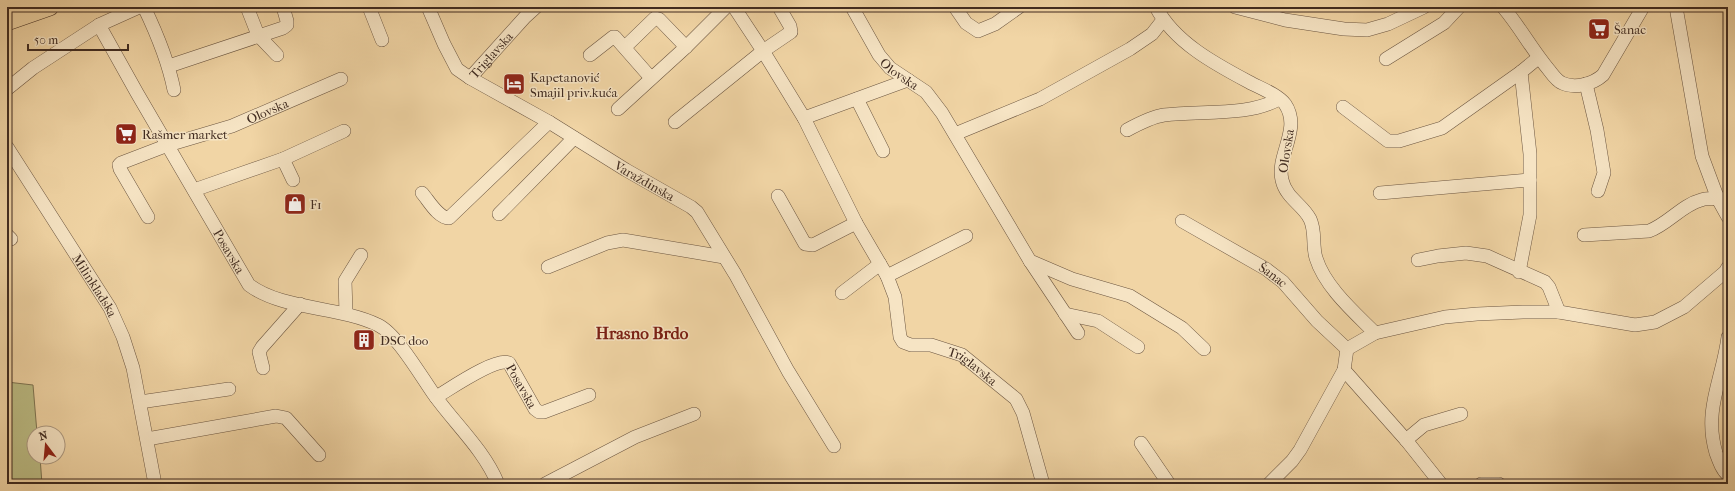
<svg xmlns="http://www.w3.org/2000/svg" width="1735" height="491" font-family="'IM FELL French Canon',serif">
<rect width="100%" height="100%" fill="#f1d5a5"/>
<filter id="stains"><feTurbulence type="fractalNoise" baseFrequency=".005" numOctaves="4"/><feColorMatrix values="0 0 0 0 .2 0 0 0 0 .09 0 0 0 0 .02 0 0 0 .5 -.17"/></filter>
<radialGradient id="worn" r=".72"><stop offset=".6" stop-color="#630" stop-opacity="0"/><stop offset="1" stop-color="#630" stop-opacity=".3"/></radialGradient>
<!-- green -->
<path fill="#bcbd85" stroke="#7e7452" d="M7 382 33 385 37 433H34V457H40L42 484H7Z"/>
<g fill="none" stroke-linecap="round" stroke-linejoin="round">
<!-- minor casing -->
<g stroke="#6c5641" stroke-width="14">
<g id="minor">
<path d="M144 7C157 34 168 60 174 90"/>
<path d="M247 7 258 35 277 55"/>
<path d="M369 7 382 40"/>
<path id="s1" d="M428 7 444 44 457 69 470 78 549 122 626 170 691 207 697 212 735 274 788 371 834 446"/>
<path id="s2" d="M734 7 763 51 804 118 856 223 887 276 895 297 900 337 903 342 911 345H931L962 355 1016 399 1023 413 1043 484"/>
<path id="s3" d="M852 7 879 55 890 68 926 92 942 113 1030 261 1078 333"/>
<path d="M955 7 966 23 978 31 995 24 1019 7"/>
<path d="M1156 7C1174 42 1215 64 1249 82 1260 88 1277 94 1285 104 1302 129 1276 155 1282 180 1286 198 1303 205 1310 219 1316 231 1312 245 1316 258 1325 287 1354 312 1375 333"/>
<path d="M1235 7 1285 20 1344 29 1367 30 1388 24 1424 7"/>
<path d="M1503 7C1520 27 1532 50 1549 70 1552 74 1557 81 1562 83 1575 89 1593 84 1603 75L1643 7"/>
<path d="M1676 7 1702 156 1718 199 1728 217"/>
<path id="s4" d="M99 25 137 93 249 285C282 310 339 306 378 325 397 334 422 378 435 396 456 425 484 450 498 484"/>
<path d="M625 47 655 18 659 19 686 47"/>
<path d="M590 55 613 37H615L651 78"/>
<path d="M1386 59 1444 23 1459 7"/>
<path d="M169 66 283 28 287 25V21L283 7"/>
<path id="s5" d="M470 78 525 17 536 7"/>
<path d="M1586 84 1597 130 1604 173 1598 191"/>
<path d="M7 89 33 68 99 25 139 7"/>
<path d="M857 99 883 151"/>
<path d="M1343 107 1388 141H1399L1442 128 1521 72 1538 58"/>
<path d="M618 109 686 47 726 7"/>
<path d="M804 118 908 80"/>
<path d="M675 122 763 51 791 32 790 26 779 7"/>
<path d="M1127 130C1138 124 1151 117 1164 115 1200 110 1247 117 1279 99"/>
<path d="M955 134 1040 99 1130 49 1152 34 1163 20"/>
<path id="s6" d="M7 147 110 308 123 337 133 368 155 484"/>
<path d="M283 159 344 131"/>
<path d="M194 190 283 159 293 180"/>
<path d="M422 193C429 201 438 218 449 218L549 122"/>
<path d="M1380 193 1530 180"/>
<path d="M778 196 805 244 813 245 856 223"/>
<path d="M499 214 574 138"/>
<path id="s7" d="M148 217 120 169 119 165 121 163 168 145 232 126 341 79"/>
<path id="s8" d="M1182 221 1266 269 1283 282 1317 321 1347 349"/>
<path d="M7 235 11 239"/>
<path d="M1584 235 1649 231C1668 224 1682 205 1701 200 1708 197 1718 199 1726 199"/>
<path d="M1418 260 1438 256 1466 253 1487 256 1545 282 1549 287 1559 312"/>
<path d="M1030 261 1072 279 1130 296 1182 328 1204 349"/>
<path d="M548 267 607 243 623 240 724 257"/>
<path d="M1519 272 1530 215V154L1521 72"/>
<path d="M887 276 966 236"/>
<path d="M842 293 880 264"/>
<path d="M346 313 345 281 361 255"/>
<path d="M1065 314 1098 321 1138 347"/>
<path d="M1728 337C1723 378 1703 410 1716 453 1719 461 1722 470 1728 475"/>
<path d="M263 368 259 352 262 347 300 304"/>
<path d="M1344 370 1406 440 1441 484"/>
<path id="s9" d="M436 397C450 389 496 357 509 363L535 409 539 412H544L589 395"/>
<path d="M140 402 229 389"/>
<path d="M147 439 276 416 286 418 319 455"/>
<path d="M1406 440 1424 425 1461 414"/>
<path d="M1141 443 1169 484"/>
<path d="M545 484 635 437 694 414"/>
<path d="M1269 484 1292 461 1300 450 1344 370 1347 349 1375 333 1445 317 1477 314 1523 312H1559L1635 325 1655 322 1684 307 1725 272 1728 267"/>
<path d="M1481 484H1499"/>
</g>
</g>
<!-- major casing -->
<g stroke="#402b20" stroke-width="18">
<path id="major" d="M7 22 50 7"/>
</g>
<!-- minor -->
<use href="#minor" stroke="#f6e4c4" stroke-width="13"/>
<!-- major -->
<use href="#major" stroke="#f1d5a5" stroke-width="17"/>
</g>
<!-- icons -->
<defs>
<g id="supermarket-square" transform="scale(1.15)"><rect x="-9" y="-9" width="18" height="18" rx="4" fill="#8f2418" stroke="#f6e4c4"/><path d="M-6-5.5h2.5l.6 2H6L4.5 2H-2.5L-4.4-4H-6ZM-1.5 3.2a1.3 1.3 0 1 0 .1 0ZM3 3.2a1.3 1.3 0 1 0 .1 0Z" fill="#fff"/></g>
<g id="hotel-square" transform="scale(1.15)"><rect x="-9" y="-9" width="18" height="18" rx="4" fill="#8f2418" stroke="#f6e4c4"/><path d="M-6-4.5h1.5V1H6V5H4.5V3h-9V5H-6ZM-4 0a1.8 1.8 0 1 1 3.6 0ZM.5 0V-2.5h3Q6-2.5 6 0Z" fill="#fff"/></g>
<g id="shop-square" transform="scale(1.15)"><rect x="-9" y="-9" width="18" height="18" rx="4" fill="#8f2418" stroke="#f6e4c4"/><path d="M-5-2.5h2.3a2.7 3.5 0 0 1 5.4 0H5L5.5 6h-11ZM-1.5-2.5h3a1.5 2.3 0 0 0-3 0Z" fill="#fff"/></g>
<g id="building-square" transform="scale(1.15)"><rect x="-9" y="-9" width="18" height="18" rx="4" fill="#8f2418" stroke="#f6e4c4"/><path d="M-4-6H4V6H1V3H-1V6H-4ZM-2.5-4.3h1.7v1.8h-1.7ZM.8-4.3h1.7v1.8H.8ZM-2.5-1h1.7V.8h-1.7ZM.8-1h1.7V.8H.8Z" fill="#fff"/></g>
</defs>
<g fill-rule="evenodd">
<use href="#supermarket-square" x="1599" y="29"/>
<use href="#hotel-square" x="514" y="84"/>
<use href="#supermarket-square" x="126" y="134"/>
<use href="#shop-square" x="295" y="204"/>
<use href="#building-square" x="364" y="340"/>
</g>
<g text-anchor="middle" dominant-baseline="central" stroke-width="3" stroke-linejoin="round" paint-order="stroke">
<!-- poi labels -->
<g font-size="13" fill="#402b20" stroke="#f6e4c4" text-anchor="start">
<text x="1614" y="29">Šanac</text>
<text x="530" y="77">Kapetanović<tspan x="530" dy="15">Smajil priv.kuća</tspan></text>
<text x="142" y="134">Rašmer market</text>
<text x="310" y="204">F1</text>
<text x="380" y="340">DSC doo</text>
</g>
<!-- street labels -->
<g font-size="13" fill="#402b20" stroke="#f6e4c4">
<text stroke="none"><textPath href="#s5" startOffset="31">Triglavska</textPath></text>
<text stroke="none"><textPath href="#s3" startOffset="83">Olovska</textPath></text>
<text stroke="none"><textPath href="#s7" startOffset="218">Olovska</textPath></text>
<text transform="translate(1286 151) rotate(-81)">Olovska</text>
<text stroke="none"><textPath href="#s1" startOffset="287">Varaždinska</textPath></text>
<text stroke="none"><textPath href="#s4" startOffset="261">Posavska</textPath></text>
<text stroke="none"><textPath href="#s8" startOffset="106">Šanac</textPath></text>
<text stroke="none"><textPath href="#s6" startOffset="164">Milinkladska</textPath></text>
<text stroke="none"><textPath href="#s2" startOffset="454">Triglavska</textPath></text>
<text stroke="none"><textPath href="#s9" startOffset="108">Posavska</textPath></text>
</g>
<!-- district labels -->
<g font-size="17" font-weight="bold" fill="#7a1f14" stroke="#f6e4c4">
<text x="642" y="333">Hrasno Brdo</text>
</g>
</g>
<!-- margin -->
<rect width="1735" height="491" fill="none" stroke="#f1d5a5" stroke-width="24"/>
<rect x="8" y="8" width="1719" height="475" fill="none" stroke="#402b20" stroke-width="2"/>
<rect x="12" y="12" width="1711" height="467" fill="none" stroke="#402b20"/>
<!-- north arrow -->
<g transform="translate(46 445) rotate(344)"><circle r="19" fill="#f6e4c4" stroke="#ad9a82"/>
<path d="M0-3L7 15L0 10L-7 15Z" fill="#8f2418"/>
<text y="-6" font-size="11" font-weight="bold" text-anchor="middle" fill="#402b20">N</text>
</g>
<!-- scale -->
<path d="M28 44v6h100v-6" fill="none" stroke="#402b20" stroke-width="2"/>
<text x="34" y="44" font-size="12" fill="#402b20" stroke="#f6e4c4" stroke-width="3" paint-order="stroke">50 m</text>
<rect width="100%" height="100%" filter="url(#stains)"/>
<rect width="100%" height="100%" fill="url(#worn)"/>
</svg>
